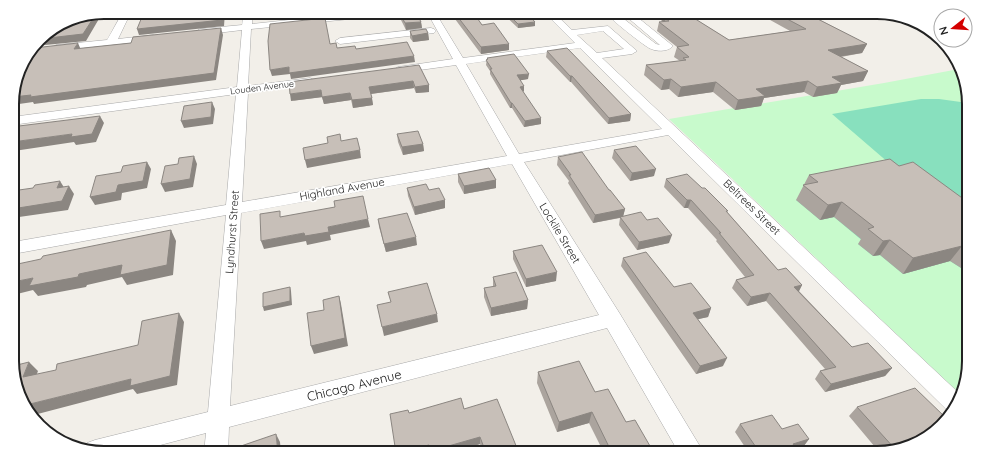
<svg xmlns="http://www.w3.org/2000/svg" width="981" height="465" font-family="Quicksand,sans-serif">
<rect width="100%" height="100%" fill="#f2efe9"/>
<!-- park -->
<path fill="#c8facc" d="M959 69 968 92 969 361 962 396 669 119 884 83Z"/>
<!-- pitch -->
<path fill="#88e0be" d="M921 99H939L968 103 969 273 950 261 903 274 880 255 873 256 858 244 864 242 834 217 820 220 796 200 904 176 832 114Z"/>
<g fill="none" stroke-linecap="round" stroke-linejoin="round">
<!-- minor casing -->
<g stroke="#a9a9a9" stroke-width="1">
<path id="minor" d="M123 12H131L118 39 153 35 156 36 158 38 156 40 56 51 51 48 56 45 107 40Z
M244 12H252V24L364 12H393L389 15 251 29 248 86 310 78 316 81 310 84 248 93 242 202 507 156 456 65 398 73 393 70 398 67 453 59 427 12H435L463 58 575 43 544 12H553L572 30 608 26 637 51 632 54 602 58 962 396 948 411 668 135 524 162 620 314 704 453H679L607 328 229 427 228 453H204L206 433 130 453H104L84 449 87 443 95 440 208 412 226 215 13 254V242L226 205 236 94 12 125V117L237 87 242 30 200 35 195 32 200 29 242 25ZM603 31 624 49 597 53 577 35ZM580 48 662 129 519 154 466 64ZM512 164 599 315 230 406 241 213Z
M605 12H615L656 44 660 45 621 12H631L673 46C668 52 656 52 649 48 642 44 610 19 605 12Z
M431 28 434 29 436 31 434 33 340 44 335 41 340 38Z"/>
</g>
<!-- minor -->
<use href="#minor" fill="#fff" fill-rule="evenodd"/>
</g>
<!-- wall -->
<path fill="#aba49e" d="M397 12H416L421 22 422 28 406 30Z
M451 12H473L482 25 509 50 481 54 455 19Z
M501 12H526L535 26 518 28Z
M650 12H733L692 17 729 40 790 31 761 15 747 12H804L867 44 862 53 841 57 868 71 863 81 841 85 837 93 813 97 804 92 764 98 761 106 735 110 713 92 678 97 669 89 661 90 644 75 646 65 680 61 674 57 677 47 657 31 659 22 665 21H662Z
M410 31 428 33 429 40 413 42 410 38Z
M547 51 631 114 630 121 608 124 571 82H570L546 57Z
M487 58 528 79 520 80 524 91 523 92 541 124 524 127 512 108H510L490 74V71L486 65Z
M419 65 429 85V92L416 93 414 88 371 94 373 105 353 108 351 100 324 104 322 97 291 101Z
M397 134 423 144 424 151 403 155 398 142Z
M614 150 654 176 630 181 612 158Z
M558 157 609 190 625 209 623 216 647 220 669 243 637 250 619 225 620 218 593 223 568 183 569 181 557 165Z
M899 166 969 203V273L950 261 903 274 880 255 873 256 858 244 861 239 834 217 820 220 796 200 809 175Z
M458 174 496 180V188L464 194 458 182Z
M666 179 727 212 778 270 802 285 799 291 852 347 892 368 885 376 825 392 815 379 820 371 825 369 766 301 747 306 732 288 736 280 745 277 716 241 717 240 688 208H684L664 187Z
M407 188 429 190 445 208 415 215 408 196Z
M378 219 417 245 386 252 379 227Z
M513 251 556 281 526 287 513 259Z
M623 258 711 308 708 317 698 319 723 366 696 374 621 266Z
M493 277 528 300 527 309 491 316 484 297V288L493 287Z
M538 372 595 392 626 422 654 453H604L589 423 557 432 537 383Z
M857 407 928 437 882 453H880L849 416Z
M464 409 519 453H483L480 444 452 453H430L409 413Z
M740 424 782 429 809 439 803 447 796 449 799 453H749L735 432Z"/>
<!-- shaded-wall -->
<path fill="#8b8681" d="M103 12 86 41 35 46 40 39 96 14Z
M223 12H225L224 26 139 35 137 29Z
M291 12H324V15L271 20 270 14Z
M664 12H733L668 20 665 18V21H662Z
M421 22 422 28 406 30 405 23Z
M535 22V26L518 28V24Z
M221 28 223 35 216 80 34 104 33 102 12 105 13 97Z
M428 33 429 40 413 42 412 36Z
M78 43 81 50 74 49Z
M509 44V50L481 54V47Z
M867 44 862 53 824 59 828 50Z
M414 56 415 62 291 79 290 74 272 76 270 70 289 67Z
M868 71 863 81 841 85 837 93 813 97 817 87 832 77Z
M529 74 528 79 517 81V75Z
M570 76H572L571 82H570Z
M671 79 669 89 661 90 664 80Z
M413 81 414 88 370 94 369 87Z
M808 81 804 92 764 98 761 106 735 110 738 100 756 89Z
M716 82 713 92 678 97 681 87Z
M429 85V92L416 93 415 87Z
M524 86V91L520 92V87Z
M321 90 323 97 291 101 290 94Z
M350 93 351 100 324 104 322 97Z
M372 98 373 105 353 108 352 100Z
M212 102 215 109 213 124 184 128 181 121Z
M511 103H512V108H510Z
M631 114 630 121 608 124 609 118Z
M100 116 104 123 96 142 76 145 74 142 14 151 12 148V142L72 134Z
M541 118V124L524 127 525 121Z
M423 144 424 151 403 155 402 147Z
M360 150 361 158 307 168 305 160Z
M194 156 197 164 193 187 165 192 161 184Z
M147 162 151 169 147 188 122 193 121 200 95 205 90 197 118 185Z
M656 169 654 176 630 181 632 173Z
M496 180V188L464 194V186Z
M60 181 65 189 57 188Z
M69 186 74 194 68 210 12 218V209Z
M445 200V208L415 215 414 207Z
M687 200H691L688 208H684Z
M842 202 834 217 820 220 828 205Z
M625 209 623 217 593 223 595 215Z
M368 219 370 227 330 235 331 240 307 245 306 241 264 249 261 241 304 233 328 227Z
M171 230 176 241 173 275 127 285 122 277 87 285 86 287 38 296 33 290 13 295V282L33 278 79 274Z
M672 235 669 243 637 250 639 242Z
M416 237 417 245 386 252 384 244Z
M890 240 880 255 873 256 883 241Z
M962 246 950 261 903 274 913 258Z
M557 272 556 281 526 287V279Z
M802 285 798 293 794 287Z
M290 287 291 291 292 305 264 311 263 307Z
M770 293 766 301 747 306 751 297Z
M339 296 341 304 348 346 314 354 311 346Z
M528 300 527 309 491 316V308Z
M711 308 708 317 690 321 693 313Z
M179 313 184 322 177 385 137 394 133 389 30 416 26 405 131 379Z
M437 314 438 322 384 336 382 327Z
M727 358 723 366 696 374 700 366Z
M29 362 38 371 32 386 23 377Z
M892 368 885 376 825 392 831 384Z
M592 412 589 423 557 432 559 422Z
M276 434 280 442 281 453H278Z
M480 437V444L452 453H431V451Z
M809 439 803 447 787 451 793 444Z
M429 445 430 452 428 453H396Z"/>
<!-- building -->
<path fill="#c7bfb8" stroke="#8b8681" d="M144 12H223L222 20 137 29Z
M270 12H291L270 14Z
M399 12H416L421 22 405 23Z
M454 12H473L482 25 494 23 509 44 481 47Z
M506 12H526L535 22 518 24Z
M774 12H804L867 44 828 50 868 71 832 77 842 83 817 87 808 81 756 89 765 96 738 100 716 82 681 87 671 79 664 80 646 65 686 60 683 58 689 57 677 47 689 45 659 22 669 21 665 18 689 15 729 40 806 29Z
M96 14 83 34 40 39 43 35 69 19Z
M325 18 330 44 336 43 337 48 355 46 356 49 407 42 414 56 289 73V67L270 70 268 41 270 24Z
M221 28 214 73 30 97 31 95 13 97 22 63 34 48 78 43 74 49 131 43 133 37Z
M426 29 428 33 412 36 410 31Z
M567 48 631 114 609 118 572 76H570L547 51Z
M514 54 529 74 517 75 524 86 520 87 541 118 525 121 512 103H511L490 69H492L486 60 488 59 487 58Z
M419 65 429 85 415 87 413 81 369 87 372 98 352 100 350 93 322 97 321 90 290 94 289 82Z
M212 102 211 117 181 121 184 106Z
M100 116 92 134 71 137 72 134 12 142V137L19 126Z
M418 131 423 144 402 147 397 134Z
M340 134 341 141 357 138 360 150 305 160 303 148 328 143 327 137Z
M636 146 656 169 632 173 614 150Z
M582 152 609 190H610L625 209 595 215 569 175H571L558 157Z
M194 156 190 179 161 184 165 166 178 164 179 158Z
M890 159 899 166 913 162 969 203V250L962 246 913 258 890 240 883 241 868 229 874 227 842 202 828 205 803 185 818 182 809 175Z
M147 162 143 181 118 185 116 192 90 197 96 176 121 172 123 166Z
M489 168 496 180 464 186 458 174Z
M687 174 702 188H705L728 211H726L778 270 786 268 802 285 794 287 852 347 868 343 892 368 831 384 820 371 836 367 770 293 751 297 736 280 754 275 719 233H721L691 200H687L666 179Z
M60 181 57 188 69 186 62 201 12 209V191L33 188 35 185Z
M426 184 429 190 439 188 445 200 414 207 407 188Z
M363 196 368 219 328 227 329 232 305 236 304 233 261 241 260 214 280 211V217L335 207 334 201Z
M641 212 647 220 658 218 672 235 639 242 620 217Z
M407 213 416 237 384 244 378 219Z
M171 230 167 265 120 275 122 265 79 274 78 277 29 286 33 278 13 282V265L41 259 43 256Z
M542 245 557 272 526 279 513 251Z
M646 252 674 287 691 283 711 308 693 313 727 358 700 366 623 258Z
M516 272 528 300 491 308 484 288 496 286 493 277Z
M427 283 437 314 382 327 377 305 391 302 388 292Z
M290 287V301L263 307V293Z
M339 296 345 338 311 346 307 313 324 310 323 300Z
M179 313 170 376 130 386 131 379 26 405 13 373V366L29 362 23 377 56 370 57 364 138 345 142 321Z
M579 361 595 392 608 389 626 422 635 420 654 453H612L592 412 559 422 538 372Z
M915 388 945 417 928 437 895 449 857 407Z
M461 398 464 409 497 399 519 453H486L480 437 431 451 429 445 396 453 390 414 408 410 409 413Z
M772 415 782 429 798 424 809 439 793 444 799 453H760L740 424Z
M276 434 278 453H241V446Z"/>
<g text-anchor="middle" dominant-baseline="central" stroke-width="3.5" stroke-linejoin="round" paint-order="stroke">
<!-- far-street labels -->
<g font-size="9" fill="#222" stroke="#fff">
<text transform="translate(262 87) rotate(-7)">Louden Avenue</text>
</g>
<!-- street labels -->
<g font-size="11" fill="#222" stroke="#fff">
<text transform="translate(342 189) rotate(-10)">Highland Avenue</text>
<text transform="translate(752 207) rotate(44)">Beltrees Street</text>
<text transform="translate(232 232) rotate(-86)">Lyndhurst Street</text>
<text transform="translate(560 233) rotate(59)">Locklie Street</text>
</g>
<!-- near-street labels -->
<g font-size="13" fill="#222" stroke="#fff">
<text transform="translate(354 385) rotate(-14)">Chicago Avenue</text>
</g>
</g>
<!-- crop -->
<path d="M0 0H981V465H0ZM104 19H877A85 85 0 0 1 962 104V361A85 85 0 0 1 877 446H104A85 85 0 0 1 19 361V104A85 85 0 0 1 104 19Z" fill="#fff" fill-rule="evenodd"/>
<path fill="none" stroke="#222" stroke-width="2" d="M104 19H877A85 85 0 0 1 962 104V361A85 85 0 0 1 877 446H104A85 85 0 0 1 19 361V104A85 85 0 0 1 104 19Z"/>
<!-- north arrow -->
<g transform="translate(953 28) rotate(253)"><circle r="19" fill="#ffffff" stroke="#a7a7a7"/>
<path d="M0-3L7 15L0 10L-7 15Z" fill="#d40000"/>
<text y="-6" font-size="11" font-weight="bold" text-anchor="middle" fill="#222222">N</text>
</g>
</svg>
